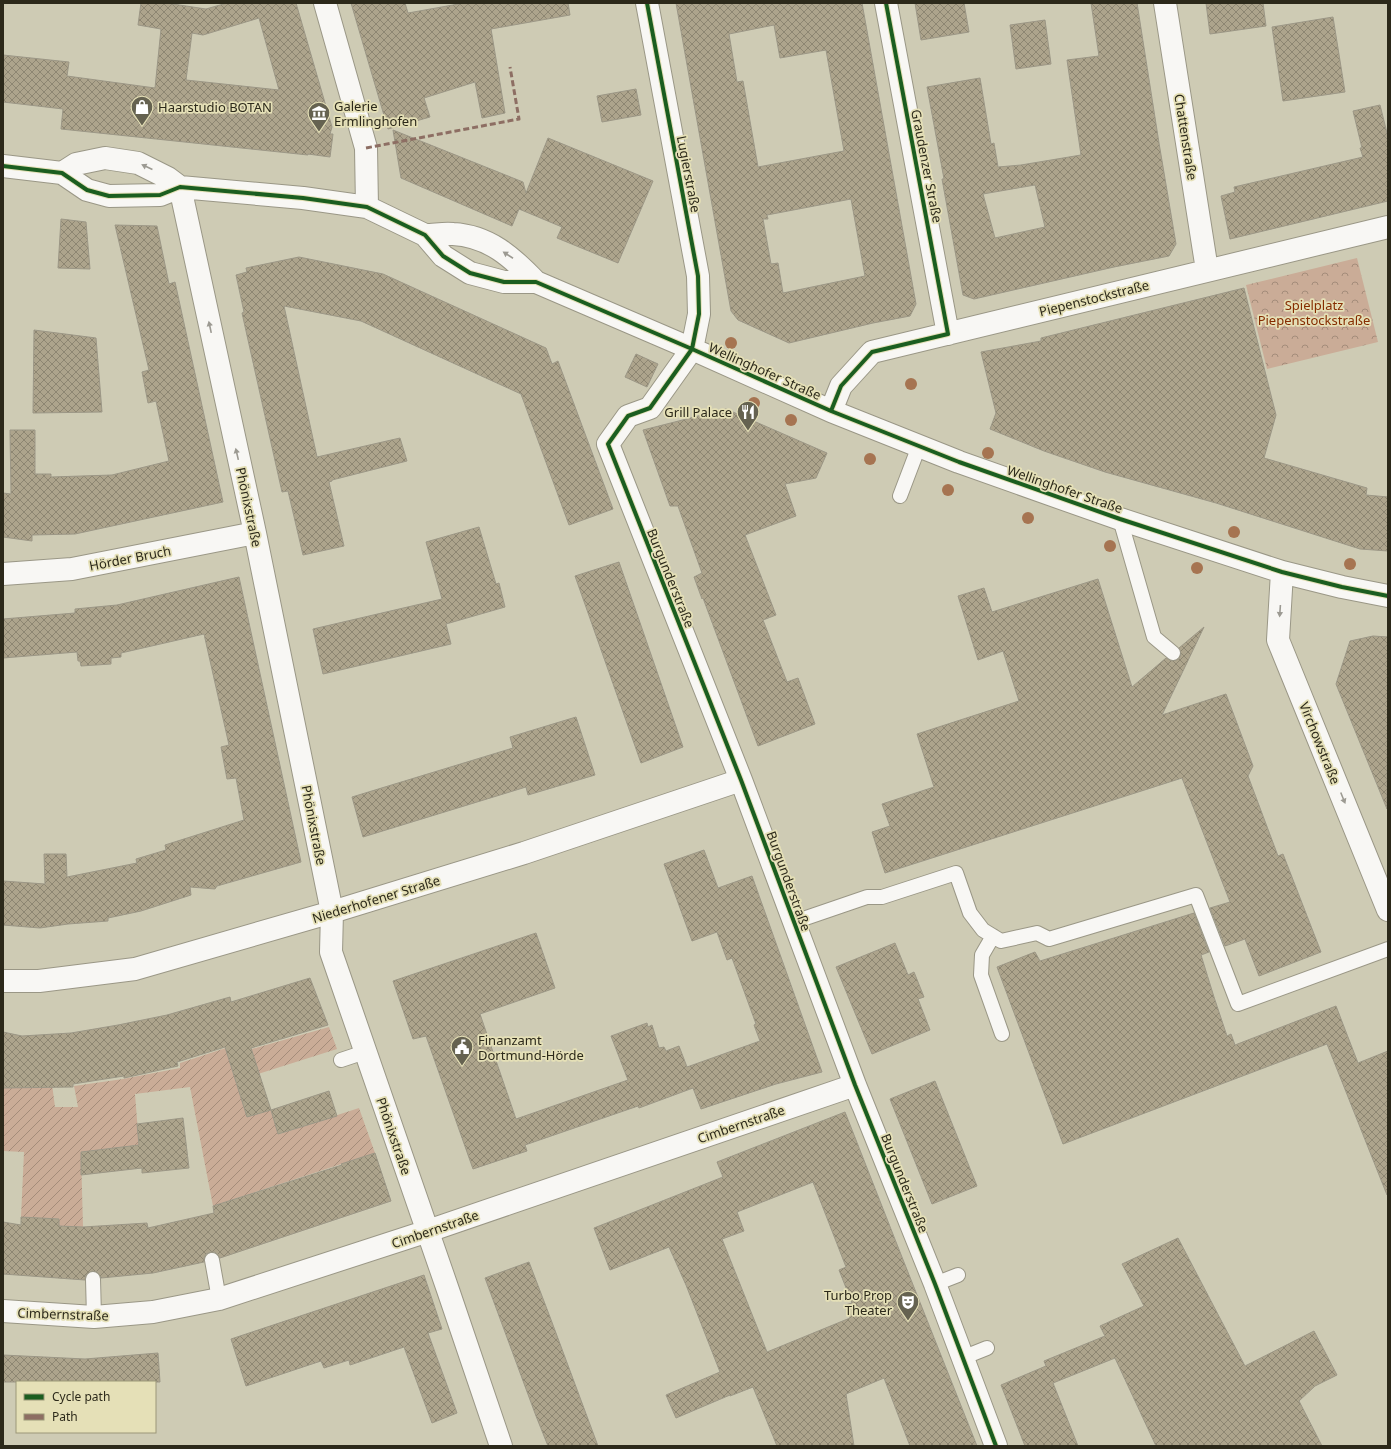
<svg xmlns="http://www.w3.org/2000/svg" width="1391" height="1449" font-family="'Noto Sans',sans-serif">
<defs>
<pattern id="forest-crowns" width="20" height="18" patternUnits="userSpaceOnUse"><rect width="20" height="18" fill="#caac97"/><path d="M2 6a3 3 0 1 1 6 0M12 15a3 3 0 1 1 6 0" fill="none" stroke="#a48c7a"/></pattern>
<pattern id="garden-furrows" width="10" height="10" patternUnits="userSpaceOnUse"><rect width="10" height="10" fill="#caac97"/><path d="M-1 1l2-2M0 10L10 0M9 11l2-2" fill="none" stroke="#a48c7a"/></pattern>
<pattern id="building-cross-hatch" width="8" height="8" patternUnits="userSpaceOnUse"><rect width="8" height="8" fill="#ada48c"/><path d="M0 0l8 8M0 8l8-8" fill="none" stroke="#8d8672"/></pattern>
</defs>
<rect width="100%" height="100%" fill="#cecbb4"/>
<!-- forest -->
<path fill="url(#forest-crowns)" d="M1357 258 1378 342 1267 369 1246 285Z"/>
<!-- garden -->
<path fill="url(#garden-furrows)" d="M329 1027 337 1049 236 1081 247 1117 271 1110 279 1134 359 1108 375 1153 213 1206 190 1087 135 1094 139 1145 81 1152 83 1227 59 1226V1219L21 1217 24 1152 3 1151V1088L52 1084 55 1107H78L74 1086 123 1079 180 1068V1063L241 1043 245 1051Z"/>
<!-- building -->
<path fill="url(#building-cross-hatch)" stroke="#9c9786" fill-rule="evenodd" d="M141 3H166L206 9 227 3H296L332 127 330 134H333L330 157 308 154V155L61 129 63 109 3 102V55L69 62 67 76 155 88 161 29 138 25ZM259 18 279 90 186 80 192 33 203 35Z
M351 3H405L408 13 464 3H568L570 15 491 29 505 113 482 118 475 82 424 98 430 117 388 129Z
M676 3H862L916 304 910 316 873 323 789 343 738 320 731 311ZM774 25 780 58 826 50 844 151 758 167 743 81 737 82 729 34ZM851 199 865 276 783 293 778 263 771 264 763 219H768L767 215Z
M915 3H964L969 32 921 40Z
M1091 3H1137L1159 143 1176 244 1169 256 1114 267 974 299 963 295 942 179H944L927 87 980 78 991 144 994 143 998 167 1021 165 1081 155 1067 60 1099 56ZM1035 185 1045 227 995 238 983 194Z
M1206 3H1263L1266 26 1210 34Z
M1333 17 1345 92 1283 101 1272 27Z
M1045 20 1051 64 1016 69 1010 25Z
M636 89 641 115 602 122 597 96Z
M1380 105 1388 137V201L1230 239 1221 196 1235 192 1234 187 1363 157 1360 148H1362L1353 111Z
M393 130 523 182 526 193 548 138 653 181 618 263 557 238 562 227 519 209 512 226 401 178Z
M61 219 86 222 90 269 58 268Z
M115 225 157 226 169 284 175 282 223 502 75 534 32 535V541L3 537V493L11 494 10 430H35V474H51V477L112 475 169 461 156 401 148 403 142 372 149 370Z
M299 257 383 274 546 348 552 364 558 361 613 509 569 525 521 394 361 321 284 306 317 457 400 438 407 461 332 480V481L329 482 344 546 303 555 288 491 282 492 242 313 244 312 236 275 247 272 246 268Z
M1244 288 1276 415 1264 458 1367 488 1366 495 1388 497V551L1360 549 1216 503 1105 472 1044 451 990 429 996 413 981 352 1041 341V338Z
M34 330 96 338 102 412 33 413Z
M636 354 658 364 647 387 625 377Z
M726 409 827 453 816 478 785 484 796 516 745 535 776 615 763 620 787 682 798 678 815 724 758 746 703 598 702 599 694 577 702 573 678 506H670L643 430Z
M479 527 496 584 499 583 505 607 446 624 451 644 323 674 313 629 442 599 426 542Z
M619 562 683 747 641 763 575 576Z
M239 577 301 862 217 886 215 889 190 887 191 895 141 911 108 918V921L68 924 40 928 3 925V881L45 884 44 854H66L67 877 137 863 136 859 166 850 165 845 244 820 236 778 227 779 221 747 229 745 204 634 121 653V657L111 658V664L81 666 80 661H78L77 652 3 658V619L75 613V609L117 605Z
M1098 579 1132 687 1166 658 1172 661 1179 659 1181 654 1179 648 1204 627 1162 715 1226 694 1253 766 1248 776 1278 856 1283 854 1321 952 1259 976 1245 939 1225 946 1210 908 1230 902 1182 778 885 873 872 832 890 826 882 804 934 787 917 734 1019 701 1003 651 978 660 958 596 984 588 992 612Z
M1373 636 1388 637 1387 809 1336 684 1350 641Z
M576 717 595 775 528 795 526 787 363 837 352 797 513 748 510 737Z
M704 850 718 888 752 876 822 1072 776 1084 701 1109 693 1088 639 1108 638 1106 525 1145 527 1151 473 1169 426 1036 413 1039 393 981 536 933 555 988 480 1014 516 1119 628 1080 611 1036 647 1023 648 1027 652 1025 659 1048 664 1047 666 1051 679 1046 687 1067 760 1041 754 1025 756 1024 732 958 727 960 717 932 692 941 664 864Z
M1194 913 1209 952 1201 955 1214 997 1227 1036 1231 1034 1235 1045 1336 1006 1358 1063 1388 1051V1195H1387L1327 1044 1063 1144 997 967 1035 952 1040 961Z
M895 943 908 975 914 972 924 997 918 999 930 1030 872 1054 836 967Z
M310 978 328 1025 251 1048 271 1110 247 1117 225 1047 177 1062 178 1066 124 1078V1076L73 1084V1087L3 1088V1032L22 1036 71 1033 118 1025 167 1015 230 997 231 1002Z
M935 1081 977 1186 932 1204 890 1099Z
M329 1091 337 1116 278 1134 271 1110Z
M845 1112 898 1247 977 1446H910L884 1378 846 1394 854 1446H777L753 1387 730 1396V1395L676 1418 666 1395 720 1372 686 1285 669 1247 610 1270 594 1228 723 1177 717 1162ZM813 1182 846 1267 839 1270 852 1303 845 1305 850 1318 767 1352 722 1239 744 1231 737 1212Z
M183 1118 189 1168 142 1173V1168L81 1175V1152L139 1145 137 1124Z
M375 1153 391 1201 220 1258 215 1252H211L206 1254 204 1258V1262L153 1273 101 1278 97 1272 92 1271 86 1275 85 1280 3 1274V1222L21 1225V1217L59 1219V1226L83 1227 147 1223 148 1228 214 1213 213 1206 342 1165 341 1164Z
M1178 1238 1245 1366 1314 1331 1337 1375 1315 1386 1299 1401 1322 1446H1156L1115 1358 1053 1383 1078 1446H1025L1001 1385 1046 1366 1044 1361 1105 1336 1100 1326 1144 1306 1122 1264Z
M529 1262 550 1317 598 1446H548L536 1416 485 1278Z
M424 1275 442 1329 428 1333 457 1413 432 1423 404 1347 350 1365 349 1360 324 1368 321 1361 246 1386 231 1339Z
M158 1353 160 1382H3V1355L85 1359Z"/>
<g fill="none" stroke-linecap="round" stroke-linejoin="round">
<!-- service casing -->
<g stroke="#9a9786" stroke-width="16">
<path id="service" d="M900 496 919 446
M1120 519 1154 637 1173 653
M794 922 867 897H882L956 873 970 913 983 930 1001 941 1037 933 1049 939 1196 895 1238 1004 1388 949
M993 936 982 955 981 975 1002 1034
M341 1060 365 1052
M212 1260 219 1299
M93 1279 94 1317
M935 1284 958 1275
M962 1358 987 1348"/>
</g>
<!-- minor casing -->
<g stroke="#9a9786" stroke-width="24">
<path id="minor" d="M325 3 366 148 367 207
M647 3 698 276 699 314 692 349 650 408 628 416 608 444 741 780 855 1085 935 1284 996 1446
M886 3 948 334
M1165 3 1207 270
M3 166 62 173 87 190 109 196 160 195 180 187 303 198 367 207 425 235 443 256 470 273 504 282H536L692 349 831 411 959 462 1120 519 1282 572 1342 587 1388 596
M62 173 76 164 105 158 138 163 168 178 180 187
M180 187 255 533 332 912 331 952 448 1290 501 1446
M425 235C434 235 444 233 453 234 489 236 512 257 536 282
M831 411 841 386 872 352 1388 227
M1282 572 1278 640 1388 910
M3 574 72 569 255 533
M3 981H39L135 969 332 912 524 853 741 780
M3 1311 94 1317 153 1312 219 1299 428 1231 855 1085"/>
</g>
<!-- service -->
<use href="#service" stroke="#f8f7f4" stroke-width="14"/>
<!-- minor -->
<use href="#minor" stroke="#f8f7f4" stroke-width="22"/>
<!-- quiet -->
<path stroke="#8d6e63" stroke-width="3" stroke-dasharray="6 3" stroke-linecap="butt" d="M366 148 519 119 510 67"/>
<!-- cycleway casing -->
<g stroke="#e5e0b7" stroke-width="6">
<path id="cycleway" d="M647 3 698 276 699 314 692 349 650 408 628 416 608 444 741 780 855 1085 935 1284 996 1446
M3 166 62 173 87 190 109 196 160 195 180 187 303 198 367 207 425 235 443 256 470 273 504 282H536L692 349 831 411 959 462 1120 519 1282 572 1342 587 1388 596
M831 411 841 386 872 352 948 334 886 3"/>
</g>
<!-- cycleway -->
<use href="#cycleway" stroke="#1b5e20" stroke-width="4"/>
</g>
<!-- trees -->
<g fill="#a67451">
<circle cx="731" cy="343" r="6"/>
<circle cx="911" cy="384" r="6"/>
<circle cx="754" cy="403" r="6"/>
<circle cx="791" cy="420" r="6"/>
<circle cx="988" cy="453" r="6"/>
<circle cx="870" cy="459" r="6"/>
<circle cx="948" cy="490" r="6"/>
<circle cx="1028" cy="518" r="6"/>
<circle cx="1234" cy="532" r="6"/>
<circle cx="1110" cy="546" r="6"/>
<circle cx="1350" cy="564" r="6"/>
<circle cx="1197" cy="568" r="6"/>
</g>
<!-- one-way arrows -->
<defs><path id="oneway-solid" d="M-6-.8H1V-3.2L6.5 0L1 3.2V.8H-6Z"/></defs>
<g fill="#9c9a92">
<use href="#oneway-solid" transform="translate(147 167) rotate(-155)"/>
<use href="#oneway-solid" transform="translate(508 255) rotate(-147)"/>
<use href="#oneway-solid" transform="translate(210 327) rotate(-102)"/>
<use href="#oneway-solid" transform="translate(237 454) rotate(-103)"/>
<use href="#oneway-solid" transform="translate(1280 611) rotate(94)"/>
<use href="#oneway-solid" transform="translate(1343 798) rotate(68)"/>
</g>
<!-- icons -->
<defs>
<g id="shop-pin" transform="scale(1.15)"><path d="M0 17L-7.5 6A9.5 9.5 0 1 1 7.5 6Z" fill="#656250" stroke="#e5e0b7"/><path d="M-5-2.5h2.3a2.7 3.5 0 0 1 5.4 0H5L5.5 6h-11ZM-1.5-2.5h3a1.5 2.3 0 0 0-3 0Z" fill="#fff"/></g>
<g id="museum-pin" transform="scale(1.15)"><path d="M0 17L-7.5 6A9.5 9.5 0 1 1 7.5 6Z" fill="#656250" stroke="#e5e0b7"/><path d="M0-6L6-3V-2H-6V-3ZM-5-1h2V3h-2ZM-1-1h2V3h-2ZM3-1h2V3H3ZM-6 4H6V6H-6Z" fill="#fff"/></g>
<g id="restaurant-pin" transform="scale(1.15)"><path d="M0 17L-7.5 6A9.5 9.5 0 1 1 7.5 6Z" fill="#656250" stroke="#e5e0b7"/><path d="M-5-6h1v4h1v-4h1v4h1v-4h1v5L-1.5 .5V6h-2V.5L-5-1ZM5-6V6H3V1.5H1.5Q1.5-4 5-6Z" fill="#fff"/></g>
<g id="civic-pin" transform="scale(1.15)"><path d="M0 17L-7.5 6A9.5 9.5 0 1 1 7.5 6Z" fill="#656250" stroke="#e5e0b7"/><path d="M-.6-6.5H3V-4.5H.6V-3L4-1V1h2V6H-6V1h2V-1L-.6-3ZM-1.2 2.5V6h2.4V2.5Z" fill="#fff"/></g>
<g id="theatre-pin" transform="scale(1.15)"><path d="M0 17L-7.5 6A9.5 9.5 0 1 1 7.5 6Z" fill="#656250" stroke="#e5e0b7"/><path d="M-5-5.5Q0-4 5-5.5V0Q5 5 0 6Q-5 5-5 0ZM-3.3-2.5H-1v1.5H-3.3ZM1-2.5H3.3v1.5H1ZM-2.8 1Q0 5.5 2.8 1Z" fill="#fff"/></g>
</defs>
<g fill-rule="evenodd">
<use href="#shop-pin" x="142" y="107"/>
<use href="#museum-pin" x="319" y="113"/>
<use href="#restaurant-pin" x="748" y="412"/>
<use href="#civic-pin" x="462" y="1047"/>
<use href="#theatre-pin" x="908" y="1302"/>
</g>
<g text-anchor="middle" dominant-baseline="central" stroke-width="3.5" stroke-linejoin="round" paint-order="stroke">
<!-- poi labels -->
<g font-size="13" fill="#2c291a" stroke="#e5e0b7" text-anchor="start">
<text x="334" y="106">Galerie<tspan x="334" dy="15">Ermlinghofen</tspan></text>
<text x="158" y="107">Haarstudio BOTAN</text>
<text x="732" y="412" text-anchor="end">Grill Palace</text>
<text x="478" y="1040">Finanzamt<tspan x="478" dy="15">Dortmund-Hörde</tspan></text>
<text x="892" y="1295" text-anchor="end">Turbo Prop<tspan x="892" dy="15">Theater</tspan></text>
</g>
<!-- street labels -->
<g font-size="13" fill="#2c291a" stroke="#e5e0b7">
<text transform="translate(1186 137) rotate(81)">Chattenstraße</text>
<text transform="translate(927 166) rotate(79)">Graudenzer Straße</text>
<text transform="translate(689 174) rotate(79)">Lugierstraße</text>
<text transform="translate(1094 298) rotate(-14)">Piepenstockstraße</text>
<text transform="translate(765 371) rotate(24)">Wellinghofer Straße</text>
<text transform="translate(1065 489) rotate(19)">Wellinghofer Straße</text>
<text transform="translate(249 507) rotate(78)">Phönixstraße</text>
<text transform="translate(130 558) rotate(-11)">Hörder Bruch</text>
<text transform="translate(671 578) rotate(68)">Burgunderstraße</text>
<text transform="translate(1320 743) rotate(68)">Virchowstraße</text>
<text transform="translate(314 825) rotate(79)">Phönixstraße</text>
<text transform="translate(789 881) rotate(70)">Burgunderstraße</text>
<text transform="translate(376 899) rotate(-17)">Niederhofener Straße</text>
<text transform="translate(741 1124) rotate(-19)">Cimbernstraße</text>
<text transform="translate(394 1136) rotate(71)">Phönixstraße</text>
<text transform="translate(905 1183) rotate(68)">Burgunderstraße</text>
<text transform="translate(435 1229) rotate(-19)">Cimbernstraße</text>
<text transform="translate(63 1314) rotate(2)">Cimbernstraße</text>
</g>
<!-- park labels -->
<g font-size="13" fill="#852c00" stroke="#e5e0b7">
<text x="1314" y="305">Spielplatz<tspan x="1314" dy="15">Piepenstockstraße</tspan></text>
</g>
</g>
<!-- border -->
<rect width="1391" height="1449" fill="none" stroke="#2c291a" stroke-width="8"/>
<!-- legend -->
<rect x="16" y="1381" width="140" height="52" fill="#e5e0b7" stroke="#9b9778"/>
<rect x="24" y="1394" width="20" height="6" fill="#1b5e20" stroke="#9b9778"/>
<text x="52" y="1401" font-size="12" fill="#2c291a">Cycle path</text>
<rect x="24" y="1414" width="20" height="6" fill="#8d6e63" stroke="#9b9778"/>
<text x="52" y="1421" font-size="12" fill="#2c291a">Path</text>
</svg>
